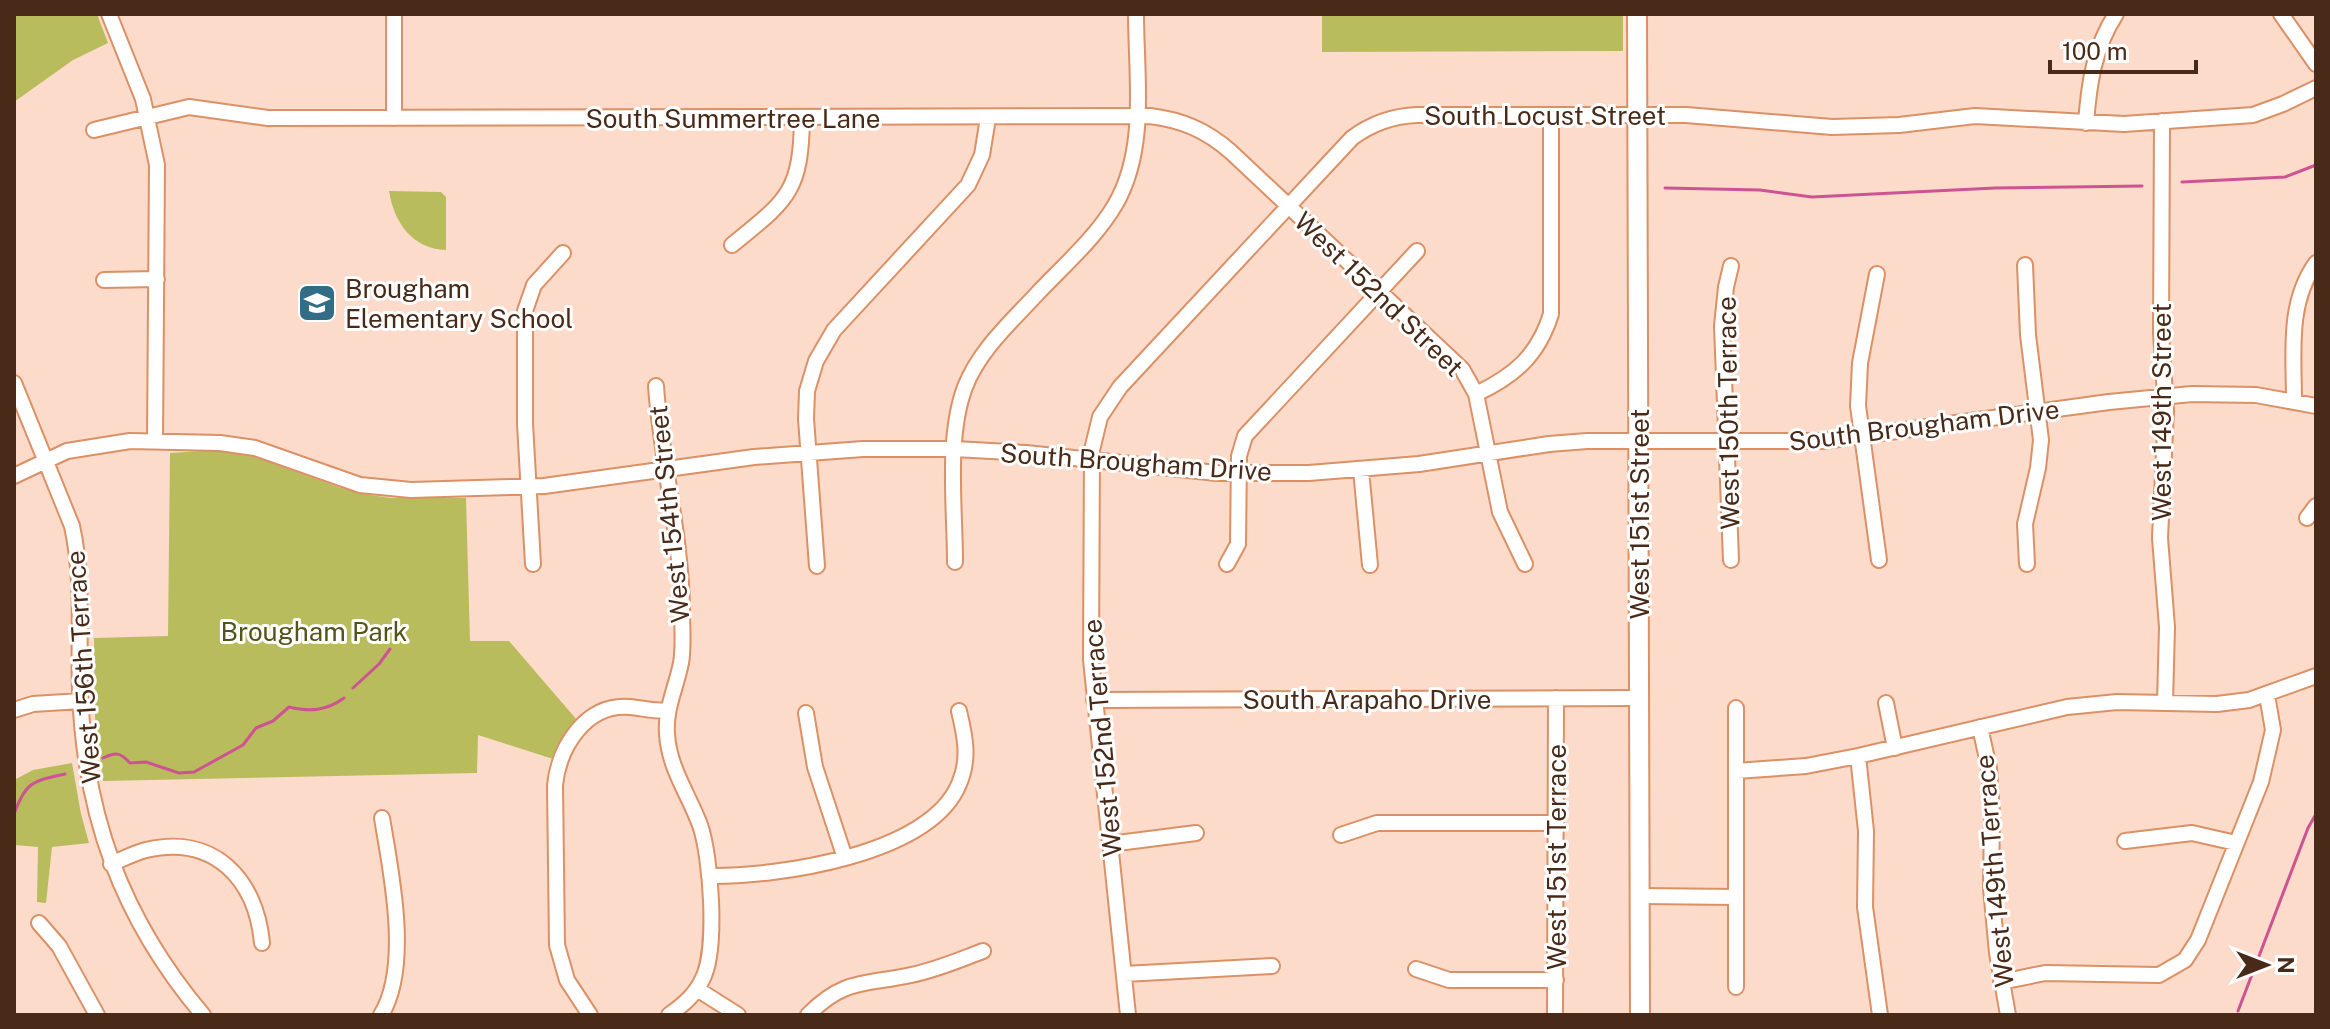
<svg xmlns="http://www.w3.org/2000/svg" width="2330" height="1029" font-family="'Public Sans',sans-serif">
<rect width="100%" height="100%" fill="#fcdbca"/>
<!-- green -->
<path fill="#b9bc5d" d="M14 14H97L108 43 73 60 14 102Z
M1322 14H1623V51L1322 52Z
M389 191 441 192 446 197V250C412 249 394 222 389 191Z
M217 450 250 455 341 488 370 495 391 498H466L470 641H509L577 720 562 739 553 759 478 735 477 773 103 781 95 717 94 638 168 636 170 453Z
M72 763 81 814 89 843 52 847 46 903 37 902 38 847 14 845V780L33 770Z"/>
<g fill="none" stroke-linecap="round" stroke-linejoin="round">
<!-- stream -->
<path stroke="#cd5393" stroke-width="3" d="M2182 182 2285 177 2316 165
M1665 188 1760 190 1812 197 1995 188 2142 186
M353 688 379 664 390 649
M103 758C116 752 120 752 130 763L146 762 179 773 194 772 243 745 256 728 273 721 289 707C310 712 326 711 344 698
M14 814C26 781 33 781 65 774
M2238 1011 2308 828 2316 814"/>
<!-- minor casing -->
<g stroke="#db9065" stroke-width="18">
<path id="minor" d="M109 14 143 99 157 165 155 441
M394 14V118
M2281 14 2316 64
M2162 121 2161 333 2166 410 2160 538 2167 627 2165 703
M2086 123C2089 83 2094 48 2116 14
M94 130 189 107 268 118 1150 116C1182 120 1206 130 1231 152L1462 369 1476 394 1500 512 1525 564
M732 245C787 200 801 193 802 118
M2025 265 2028 335 2041 440 2038 468 2025 524 2027 564
M1731 266 1726 287 1722 326 1731 560
M1877 274 1860 363 1858 406 1879 560
M104 280 157 279
M14 383 72 526C84 581 78 635 80 690 84 815 122 919 203 1015
M656 386C661 461 681 533 682 609 682 627 684 646 681 663 676 688 665 709 667 734 669 768 688 793 700 825 711 856 718 951 702 980 695 995 683 1005 669 1015
M1476 394C1514 376 1538 356 1551 314V115
M2294 402C2294 354 2287 303 2316 263
M1361 470 1370 565
M14 476 67 451 130 441 220 443 255 448 360 485 411 490 544 486 754 457 863 449H955L1026 453 1217 473H1309L1419 464 1549 444 1587 441H1824L2109 402 2192 394 2256 395 2316 406
M2307 518 2316 506
M955 562C955 509 946 437 965 387 979 351 1009 324 1035 296 1062 267 1095 239 1115 205 1148 149 1136 76 1136 14
M533 564 525 424V311L534 285 563 253
M1227 564 1238 544 1239 456 1245 436 1417 251
M817 566 806 419 807 391 816 361 834 330 968 185 982 155 988 118
M1094 700 1640 698
M1886 703 1895 748
M14 710 33 704 81 701
M806 713 815 767 845 858
M1980 727 1989 768 1992 814 1991 888 1997 953 2008 1015
M1858 756 1866 831 1865 907 1880 1015
M1736 771 1806 766 1858 756 2067 707 2117 702 2217 704 2249 700 2316 676
M1341 835 1377 823H1556
M2125 841 2192 833 2236 843
M1110 844 1196 833
M111 864C123 859 134 853 146 850 214 834 256 879 262 943
M709 876C777 877 930 855 959 784 970 759 965 736 959 711
M1640 896 1736 897
M39 923 59 946 97 1015
M1416 969 1449 980H1556
M1124 974 1272 966
M2001 982 2045 973 2159 975 2185 960 2198 940 2261 782 2273 730 2267 695
M1736 987V708
M697 989 738 1015
M381 1015C411 966 391 872 382 818
M590 1015 567 980 557 945 555 785C559 747 586 703 630 707 643 708 654 712 667 710
M808 1015C844 978 866 985 911 975 936 970 959 960 983 951
M1128 1015 1091 660 1092 450 1100 417 1120 387 1352 138C1372 123 1392 116 1417 115H1686L1832 127 1899 125 1975 116 2124 124 2253 115 2283 104 2316 88
M1555 1015 1556 698"/>
</g>
<!-- major casing -->
<g stroke="#db9065" stroke-width="22">
<path id="major" d="M1637 14 1640 1015"/>
</g>
<!-- minor -->
<use href="#minor" stroke="#fff" stroke-width="14"/>
<!-- major -->
<use href="#major" stroke="#fff" stroke-width="18"/>
</g>
<!-- icons -->
<defs>
<g id="school-square" transform="scale(2)"><rect x="-9" y="-9" width="18" height="18" rx="4" fill="#346c86" stroke="#fff"/><path d="M0-5L7-2L0 1L-7-2ZM-4 1L0 2.5L4 1V4Q0 6-4 4Z" fill="#fff"/></g>
</defs>
<g fill-rule="evenodd">
<use href="#school-square" x="317" y="303"/>
</g>
<g text-anchor="middle" dominant-baseline="central" stroke-width="6" stroke-linejoin="round" paint-order="stroke">
<!-- street labels -->
<g font-size="26" fill="#492a18" stroke="#fff">
<text x="1545" y="115">South Locust Street</text>
<text x="733" y="118">South Summertree Lane</text>
<text transform="translate(1379 294) rotate(44)">West 152nd Street</text>
<text transform="translate(2161 412) rotate(-90)">West 149th Street</text>
<text transform="translate(1728 413) rotate(-91)">West 150th Terrace</text>
<text transform="translate(1924 425) rotate(-7)">South Brougham Drive</text>
<text transform="translate(1136 462) rotate(4)">South Brougham Drive</text>
<text transform="translate(669 514) rotate(-96)">West 154th Street</text>
<text transform="translate(1639 514) rotate(-90)">West 151st Street</text>
<text transform="translate(83 667) rotate(-94)">West 156th Terrace</text>
<text x="1367" y="699">South Arapaho Drive</text>
<text transform="translate(1102 738) rotate(-95)">West 152nd Terrace</text>
<text transform="translate(1556 857) rotate(-90)">West 151st Terrace</text>
<text transform="translate(1994 871) rotate(-95)">West 149th Terrace</text>
</g>
<!-- poi labels -->
<g font-size="26" fill="#492a18" stroke="#fff" text-anchor="start">
<text x="345" y="288">Brougham<tspan x="345" dy="30">Elementary School</tspan></text>
</g>
<!-- park labels -->
<g font-size="26" fill="#535419" stroke="#fff">
<text x="314" y="631">Brougham Park</text>
</g>
</g>
<!-- border -->
<rect width="2330" height="1029" fill="none" stroke="#492a18" stroke-width="32"/>
<!-- north arrow -->
<g transform="translate(2266 965) rotate(90)" stroke="#ffffff" stroke-width="6" paint-order="stroke">
<path d="M0-6L14 30L0 20L-14 30Z" fill="#492a18"/>
<text y="-12" font-size="22" font-weight="bold" text-anchor="middle" fill="#492a18">N</text>
</g>
<!-- scale -->
<path d="M2050 60v12h146v-12" fill="none" stroke="#492a18" stroke-width="4"/>
<text x="2062" y="60" font-size="24" fill="#492a18" stroke="#ffffff" stroke-width="6" paint-order="stroke">100 m</text>
</svg>
